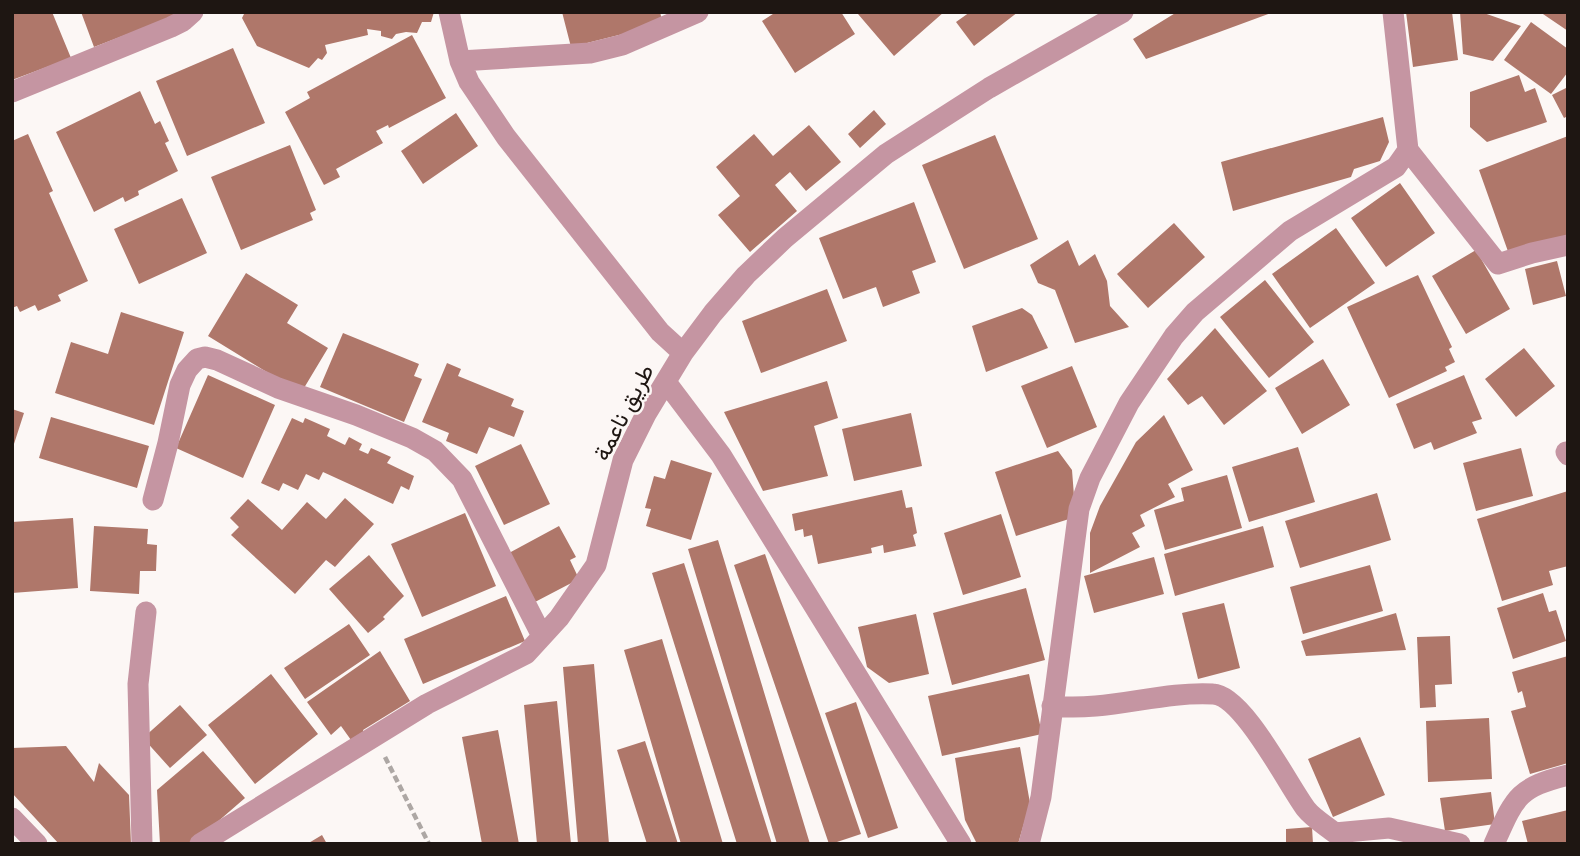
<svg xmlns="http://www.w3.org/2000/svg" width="1580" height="856" font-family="Lora,Vazirmatn,serif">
<rect width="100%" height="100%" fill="#fcf7f5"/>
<!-- building -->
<path fill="#af776a" d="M12 12H52L71 58 12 80Z
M81 12H173L175 16 94 47Z
M245 12H434L431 22H422L417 33 406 32 396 34 392 39 381 36V31L367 29 368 35 325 45 327 53 322 60 318 58 309 68 257 46 242 18Z
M562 12H660L663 24 571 47Z
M776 12H841L855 34 795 73 762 21Z
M860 12H944L894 56 858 14Z
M970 12H1018L974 46 956 22Z
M1177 12H1271V13L1146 59 1133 39Z
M1406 12H1452L1458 60 1413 67Z
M1460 12H1481L1521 26 1493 61 1463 54Z
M1540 12H1568V31Z
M1531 22 1568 49V72L1551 94 1504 60Z
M412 35 446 98 389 128 388 125 376 131 383 143 336 169 340 177 324 185 285 112 310 98 307 92Z
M233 48 265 123 187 156 156 81Z
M1519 75 1525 92 1535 88 1547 122 1487 142 1470 127V92Z
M1568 87V116L1564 118 1552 95Z
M140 91 155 124 160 121 169 141 165 143 178 171 138 191 139 195 125 202 123 197 94 212 56 132Z
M874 110 886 124 860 148 848 134Z
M456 113 478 146 423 184 401 151Z
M1383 117 1389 142 1380 161 1354 169 1351 177 1233 211 1221 162Z
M809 125 841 162 806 191 790 172 775 185 797 211 750 252 718 215 740 196 716 167 754 134 773 156Z
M28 134 53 191 49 193 88 281 58 295 61 301 38 311 35 305 20 312 17 306 12 308V141Z
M995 135 1038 239 964 269 922 165Z
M1568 136V236L1510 257 1479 170Z
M290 145 316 210 310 213 313 220 241 250 211 177Z
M1400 183 1435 233 1386 267 1351 218Z
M182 198 207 253 139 284 114 229Z
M914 202 936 262 912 271 920 293 883 307 876 287 843 299 819 238Z
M1174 223 1205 257 1148 308 1117 274Z
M1336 228 1375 283 1310 328 1272 274Z
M1068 240 1079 266 1095 254 1107 281 1110 306 1129 327 1075 343 1055 290 1038 283 1030 265Z
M1476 250 1510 309 1466 334 1432 276Z
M1557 261 1566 296 1533 305 1525 269Z
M246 273 298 305 287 323 328 348 301 393 208 336Z
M1418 275 1452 347 1449 349 1455 362 1445 367 1447 371 1389 398 1347 307Z
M1265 280 1314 342 1269 378 1220 317Z
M827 289 847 341 761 373 742 321Z
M1022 308 1032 315 1048 348 986 372 972 326Z
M121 312 184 332 154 425 55 393 71 342 108 354Z
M1215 328 1267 391 1224 425 1202 396 1188 405 1167 379Z
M343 333 419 364 414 376 422 379 404 422 320 387Z
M1524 348 1555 386 1516 417 1485 379Z
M1323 359 1350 405 1302 434 1275 388Z
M447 363 461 369 458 376 514 399 511 406 524 411 514 437 489 427 477 454 446 441 449 433 422 422Z
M1072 366 1097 427 1047 448 1021 386Z
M208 375 275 405 243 478 176 448Z
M1464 375 1482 419 1472 422 1477 433 1434 450 1431 442 1414 449 1396 404Z
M827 381 838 418 814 426 828 476 763 491 724 412Z
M12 409 24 413 13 447 12 446Z
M911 413 922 466 854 481 842 429Z
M1164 415 1193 470 1168 484 1175 497 1140 515 1145 526 1132 533 1140 547 1090 573V533L1100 506 1136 442Z
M51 417 149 446 137 488 39 458Z
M292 418 303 423 305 418 330 429 327 436 345 445 349 437 362 444 359 450 368 454 371 448 391 457 387 463 414 476 409 490 401 486 393 504 323 472 319 480 306 474 298 490 283 483 279 491 261 483Z
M521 444 550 504 504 525 475 466Z
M1298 447 1315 502 1249 522 1232 467Z
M1521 448 1533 496 1476 511 1463 463Z
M1058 451 1072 470 1075 509 1069 519 1016 536 995 472Z
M671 460 712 473 691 540 646 526 651 509 645 508 654 476 665 479Z
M1227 475 1242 528 1165 550 1154 510 1184 501 1181 488Z
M902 490 906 508 912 507 917 533 913 535 916 546 884 553 883 545 871 548 872 553 818 564 812 535 804 537 803 529 795 531 792 514Z
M1568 491V566L1549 571 1553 585 1502 601 1477 519Z
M1377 493 1391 540 1300 568 1285 521Z
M345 498 374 524 335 567 326 560 295 594 231 535 239 527 230 518 248 499 282 530 307 502 326 519Z
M465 513 496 586 422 617 391 544Z
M1001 514 1021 577 963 595 944 533Z
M73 518 78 588 12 593V522Z
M94 526 148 529 147 544 157 545 156 571H140L139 594 90 591Z
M559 526 576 557 570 560 579 579 535 602 509 553Z
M1263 526 1274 567 1175 596 1164 554Z
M718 540 810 844H777L688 549Z
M765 554 861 834 831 844H829L734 565Z
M369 555 404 596 383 617 385 619 368 633 329 589Z
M1154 557 1164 594 1094 613 1084 576Z
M684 563 772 844H737L652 573Z
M1370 565 1383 611 1303 634 1290 587Z
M1026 588 1045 660 952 685 933 613Z
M1543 593 1549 612 1556 610 1566 641 1513 659 1497 608Z
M506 596 525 641 423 684 404 639Z
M1224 603 1240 668 1198 679 1182 613Z
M1396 613 1406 650 1306 656 1301 641Z
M916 614 929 674 889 683 867 667 858 627Z
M349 624 370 655 305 699 284 668Z
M1450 636 1452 684 1435 685 1436 707 1420 708 1417 637Z
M662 639 723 844H681L624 650Z
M380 651 410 701 363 730 364 734 351 740 341 726 331 735 307 702Z
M1568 656V763L1530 774 1511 711 1526 707 1522 691 1518 693 1512 672Z
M594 664 609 844H578L563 667Z
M271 674 318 734 255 784 208 725Z
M1029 674 1042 734 942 756 928 696Z
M557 701 571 844H537L524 705Z
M856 702 898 828 868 838 825 713Z
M180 705 207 735 170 768 143 738Z
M1489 718 1492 779 1428 782 1426 721Z
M498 730 519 844H482L462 737Z
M1360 737 1385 795 1333 817 1308 759Z
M645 741 678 844H647L617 750Z
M66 746 94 782 99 763 129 795 131 844H59L12 793V748Z
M1020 747 1030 803 1018 844H977L965 820 955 758Z
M203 751 245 798 192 844H160L157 790Z
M1491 792 1495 824 1445 831 1440 798Z
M1568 810V844H1528L1522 821Z
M1312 827 1313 844H1286V829Z
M322 835 327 844H307Z"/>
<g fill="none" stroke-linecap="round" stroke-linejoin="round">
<!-- path -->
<path stroke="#ada7a4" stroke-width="4.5" stroke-dasharray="7 3.5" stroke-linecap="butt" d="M385 757 429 844"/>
<!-- street -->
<path stroke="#c595a2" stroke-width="21" d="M449 12 460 61 469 82 506 137 660 332 683 353
M460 61 590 53 622 45 698 12
M12 92 171 27 183 21 193 12
M1408 150 1498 264 1532 253 1568 245
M666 382 721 455 961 844
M1566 452 1568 455
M153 500 168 443 180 385 187 370 197 359 205 357 217 360 278 388 356 415 412 438 435 451 462 479 542 636
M1052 706C1108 712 1159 691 1213 694 1243 695 1288 785 1306 809 1313 818 1325 825 1335 833L1389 828 1460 844
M12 818 37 844
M142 844 138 684 146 612
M200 844 427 704 526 654 559 618 596 565 623 460 646 414 683 353 713 313 746 275 785 238 886 154 989 88 1123 12
M1029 844 1041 797 1079 509 1090 478 1129 403 1174 336 1195 312 1290 231 1396 167 1408 150 1393 12
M1494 844C1515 797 1517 788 1568 775"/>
</g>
<g text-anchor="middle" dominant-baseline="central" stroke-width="5" stroke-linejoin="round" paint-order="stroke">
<!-- street labels -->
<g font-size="23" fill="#1e1612" stroke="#fcf7f5">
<text transform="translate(623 412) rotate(-63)">طريق ناعمة</text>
</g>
</g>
<!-- border -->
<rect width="1580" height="856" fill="none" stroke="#1e1612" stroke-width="28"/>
</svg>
